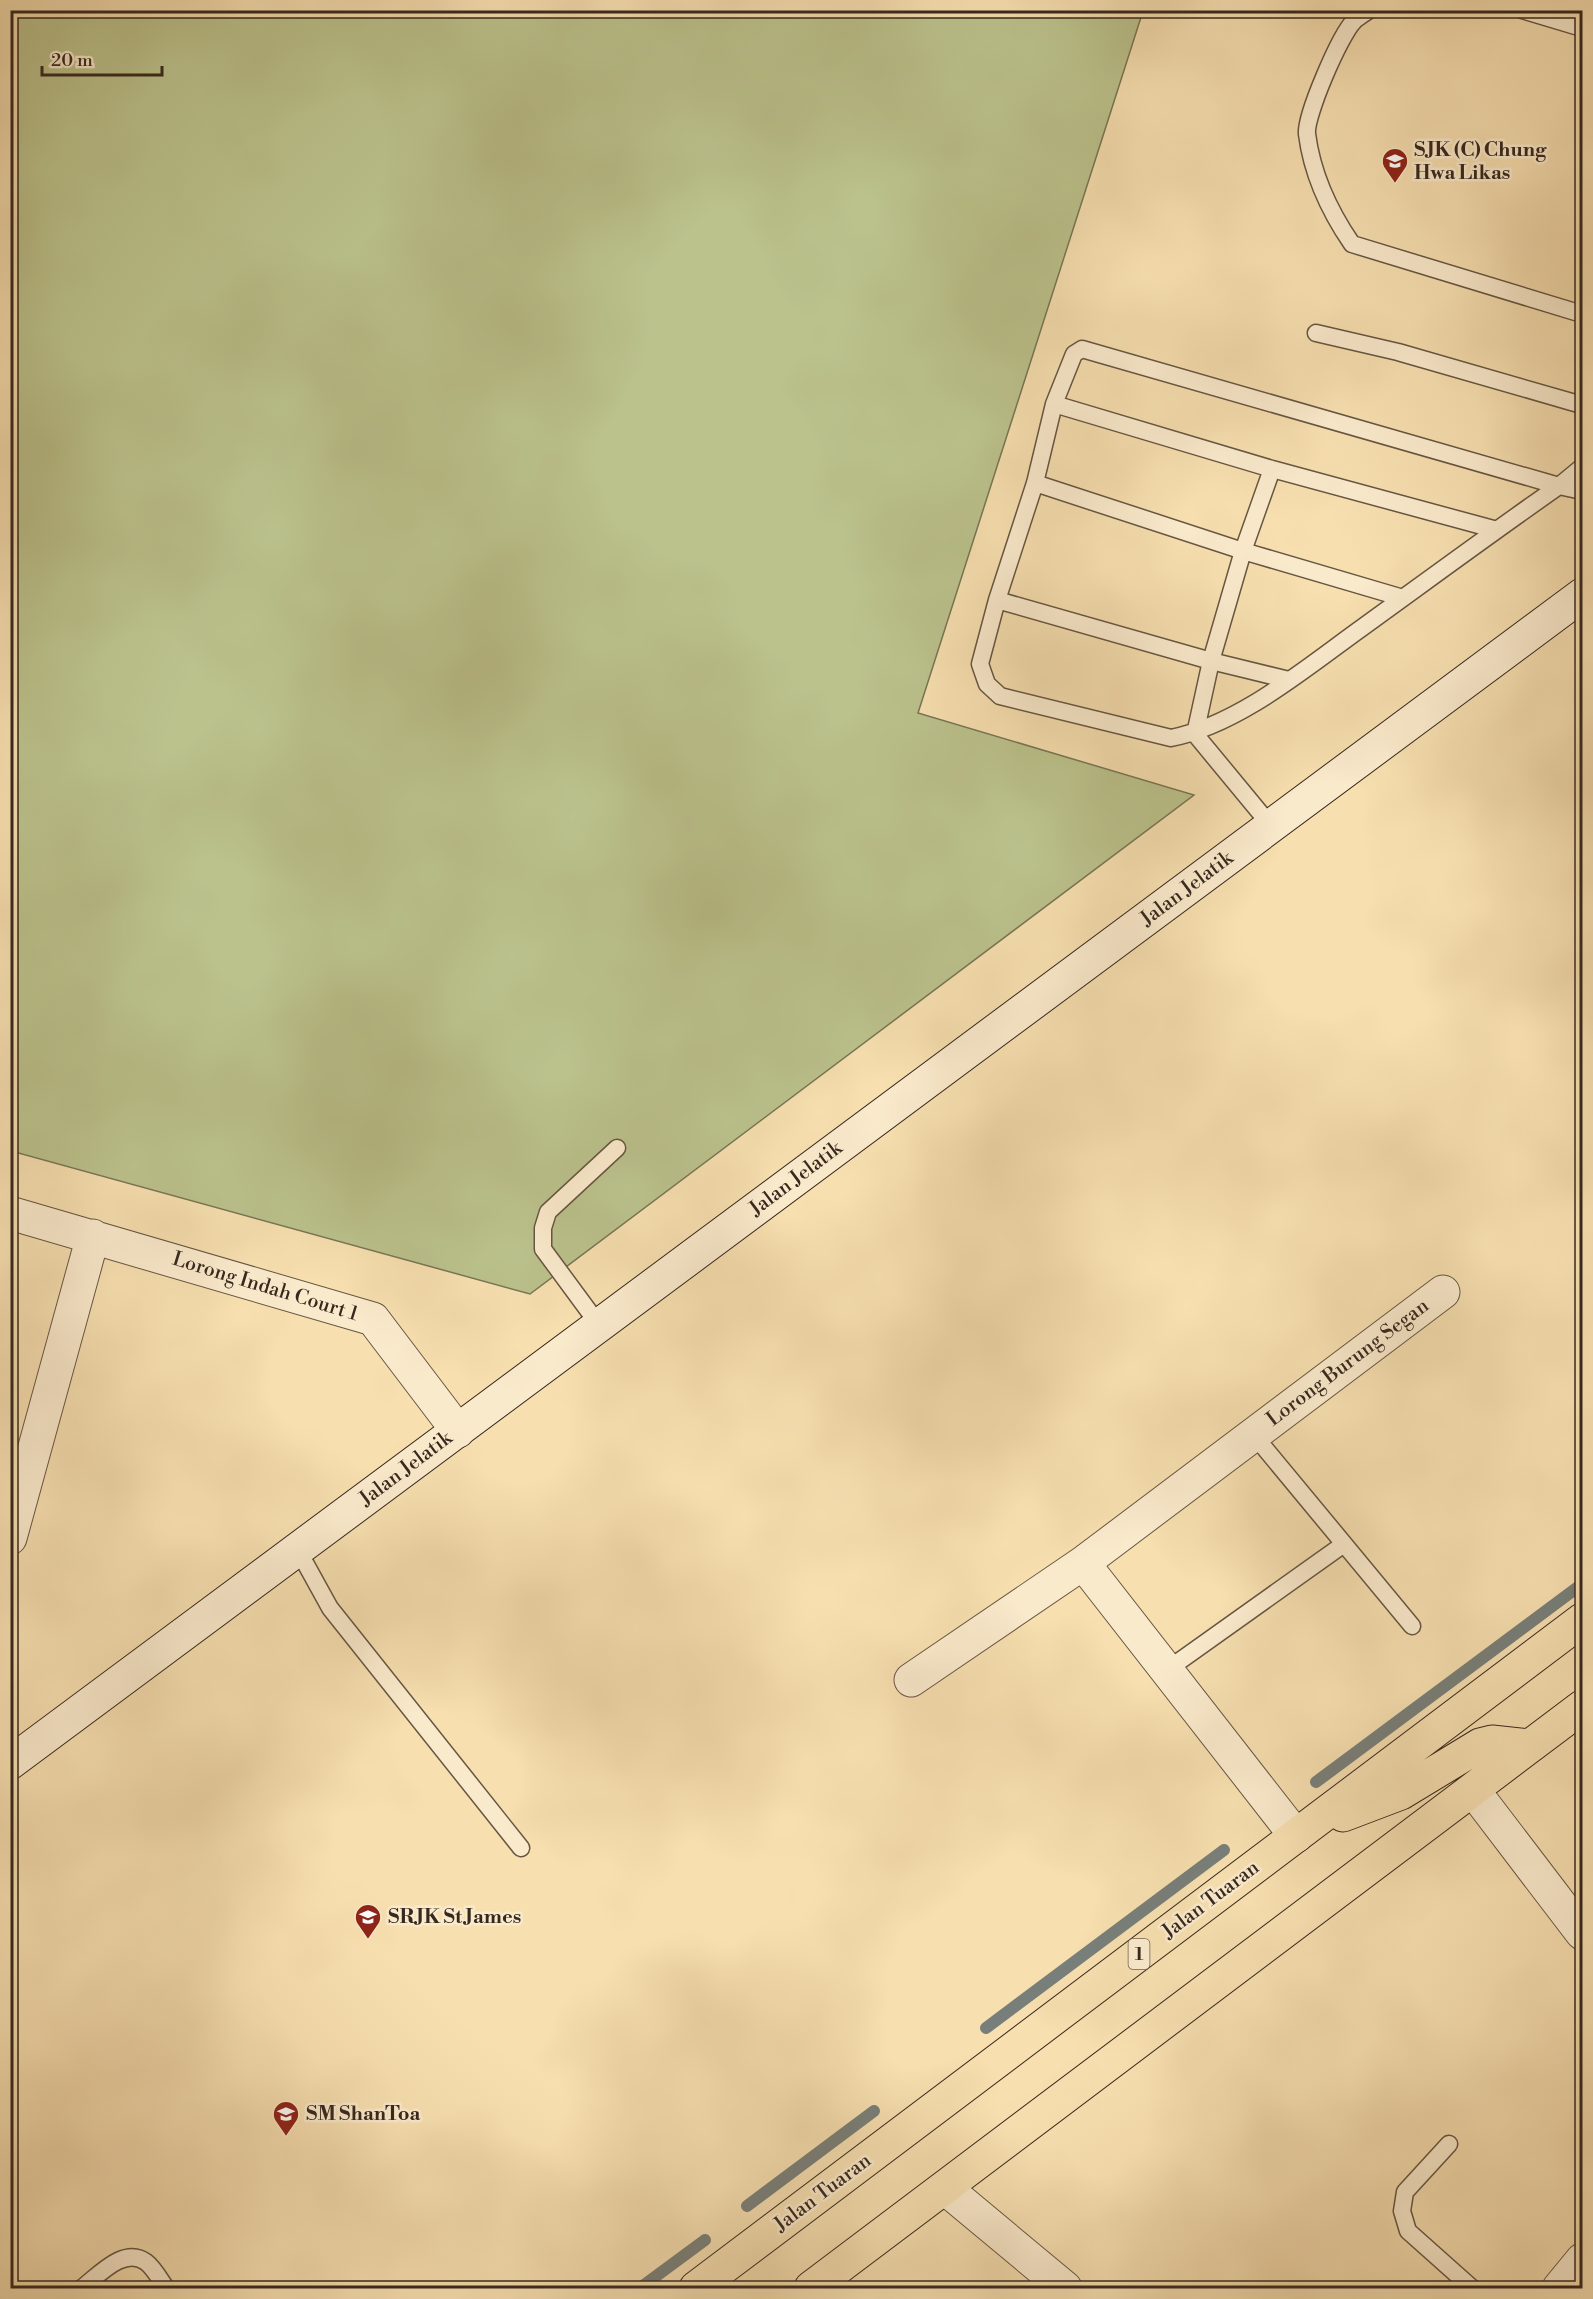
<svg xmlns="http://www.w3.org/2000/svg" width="1593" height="2299" font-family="'Libre Bodoni',serif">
<rect width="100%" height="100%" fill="#f7dfb0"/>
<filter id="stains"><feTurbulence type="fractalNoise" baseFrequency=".00333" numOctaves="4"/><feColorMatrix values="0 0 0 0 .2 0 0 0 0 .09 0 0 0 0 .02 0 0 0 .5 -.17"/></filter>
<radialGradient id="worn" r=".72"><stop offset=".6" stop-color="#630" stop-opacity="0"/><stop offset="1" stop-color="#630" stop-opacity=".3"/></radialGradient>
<!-- green -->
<path fill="#bbc28c" stroke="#797555" stroke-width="1.5" d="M10 11H1143L918 713 1194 795 530 1294 11 1151Z"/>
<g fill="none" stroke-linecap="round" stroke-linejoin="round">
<!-- stream -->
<path stroke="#787f7a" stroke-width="12" d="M1316 1782 1582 1584
M986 2028 1224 1850
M747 2206 874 2111
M640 2288 705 2240"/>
<!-- lane casing -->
<g stroke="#675642" stroke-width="19">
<path id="lane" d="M1369 10C1364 14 1358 17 1354 21 1340 35 1305 116 1307 134 1312 173 1330 212 1352 244L1582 314
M1522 10 1582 28
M1316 333 1398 352 1582 405
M1054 404 1272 469 1497 530
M1582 467 1559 486C1493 532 1428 580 1363 627 1307 667 1239 725 1171 738L1000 696 987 684 980 664 997 600 1035 483 1054 404 1074 354 1082 349 1559 486 1582 491
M1035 483 1243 551 1403 598
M997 600 1211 661 1289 680
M1195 734 1211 661 1243 551 1272 469
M1195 734 1271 826
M599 1325 543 1249V1228L548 1212 617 1148
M1253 1434 1412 1626
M298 1550 330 1608 521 1848
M1167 1670 1344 1544
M1449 2144 1405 2192 1402 2211 1408 2231 1472 2288
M82 2288C99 2275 124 2246 146 2262 154 2268 161 2281 166 2288"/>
</g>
<!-- street casing -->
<g stroke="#675642" stroke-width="35">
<path id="street" d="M10 1213 373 1319 458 1431
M10 1538 93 1236
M1083 1563 1296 1836
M911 1680 1083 1563 1443 1292
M1473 1790 1582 1933
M945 2188 1065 2288
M1559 2288 1582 2260"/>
</g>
<!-- secondary casing -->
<g stroke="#37281e" stroke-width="35">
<path id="secondary" d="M10 1763 1582 595"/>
</g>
<!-- primary casing -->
<g stroke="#37281e" stroke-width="35">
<path id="primary" d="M1343 1815 1401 1793 1480 1745 1492 1742 1530 1746
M696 2288 1582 1620
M811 2288 1582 1707"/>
</g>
<!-- lane -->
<use href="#lane" stroke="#faeacc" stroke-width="16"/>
<!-- street -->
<use href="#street" stroke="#faeacc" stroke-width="33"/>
<!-- secondary -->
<use href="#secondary" stroke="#faeacc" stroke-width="33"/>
<!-- primary -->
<use href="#primary" stroke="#f7dfb0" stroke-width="33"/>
</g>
<!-- icons -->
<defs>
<g id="school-pin" transform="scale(1.35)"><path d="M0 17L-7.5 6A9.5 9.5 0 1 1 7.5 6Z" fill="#8f2418" stroke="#faeacc"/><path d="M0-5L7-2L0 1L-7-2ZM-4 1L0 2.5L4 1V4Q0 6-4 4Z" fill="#fff"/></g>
</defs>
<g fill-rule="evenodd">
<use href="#school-pin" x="1395" y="161"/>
<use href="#school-pin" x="368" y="1917"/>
<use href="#school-pin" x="286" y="2114"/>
</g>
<g text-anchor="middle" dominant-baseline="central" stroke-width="5" stroke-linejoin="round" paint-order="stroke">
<!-- shield labels -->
<rect fill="#faeacc" stroke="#726252" stroke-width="1.5" x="1128.5" y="1939" width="21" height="30" rx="4.5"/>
<g font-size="18" font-weight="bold" fill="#37281e">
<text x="1139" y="1954">1</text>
</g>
<!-- poi labels -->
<g font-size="20" font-weight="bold" fill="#37281e" stroke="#faeacc" text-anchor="start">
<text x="1414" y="150">SJK (C) Chung<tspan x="1414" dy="23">Hwa Likas</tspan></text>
<text x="388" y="1917">SRJK St James</text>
<text x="306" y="2114">SM ShanToa</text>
</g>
<!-- street labels -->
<g font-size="20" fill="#37281e" stroke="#faeacc">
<text transform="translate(1187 889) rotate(-37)">Jalan Jelatik</text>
<text transform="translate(796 1179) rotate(-37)">Jalan Jelatik</text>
<text transform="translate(265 1287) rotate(17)">Lorong Indah Court 1</text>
<text transform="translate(1348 1363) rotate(-37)">Lorong Burung Segan</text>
<text transform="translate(406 1469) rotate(-37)">Jalan Jelatik</text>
<text transform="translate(1211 1900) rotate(-37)">Jalan Tuaran</text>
<text transform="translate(823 2193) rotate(-37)">Jalan Tuaran</text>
</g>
</g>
<!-- margin -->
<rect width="1593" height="2299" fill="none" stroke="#f7dfb0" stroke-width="36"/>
<rect x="12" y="12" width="1569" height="2275" fill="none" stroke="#37281e" stroke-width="3"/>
<rect x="18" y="18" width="1557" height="2263" fill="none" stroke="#37281e" stroke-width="1.5"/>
<!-- scale -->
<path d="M42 66v9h120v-9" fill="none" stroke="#37281e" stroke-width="3"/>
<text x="51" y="66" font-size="18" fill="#37281e" stroke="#faeacc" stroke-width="4.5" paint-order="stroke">20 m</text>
<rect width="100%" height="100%" filter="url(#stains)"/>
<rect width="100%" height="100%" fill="url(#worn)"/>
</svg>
